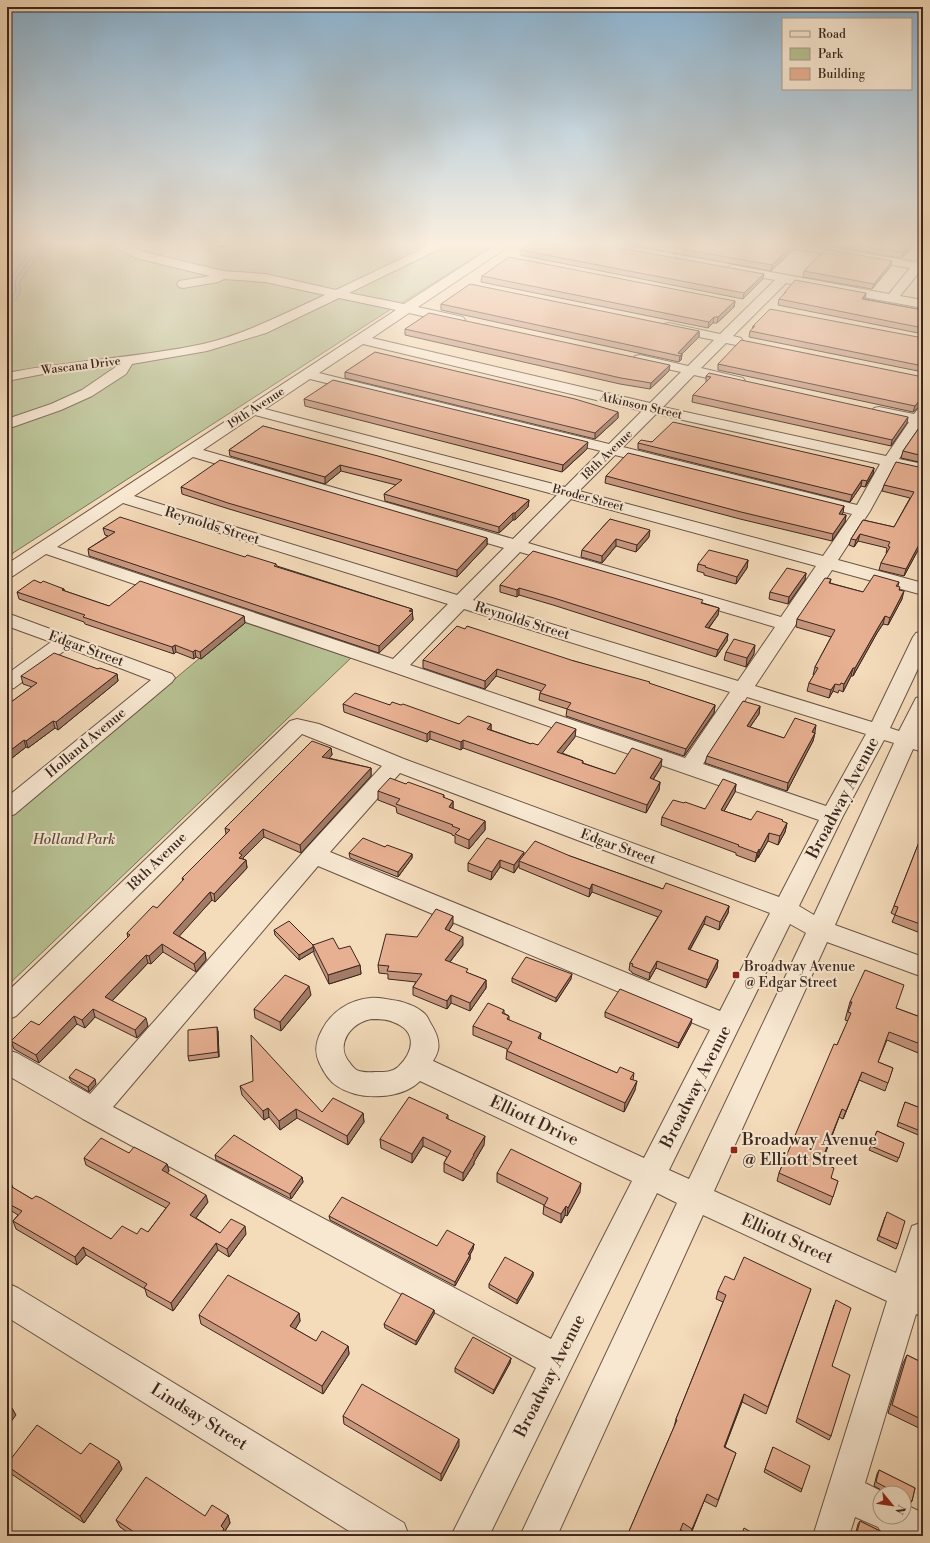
<svg xmlns="http://www.w3.org/2000/svg" width="930" height="1543" font-family="'Libre Bodoni',serif">
<rect width="100%" height="100%" fill="#f4dbba"/>
<filter id="stains"><feTurbulence type="fractalNoise" baseFrequency=".005" numOctaves="4"/><feColorMatrix values="0 0 0 0 .2 0 0 0 0 .09 0 0 0 0 .02 0 0 0 .5 -.17"/></filter>
<radialGradient id="worn" r=".72"><stop offset=".6" stop-color="#630" stop-opacity="0"/><stop offset="1" stop-color="#630" stop-opacity=".3"/></radialGradient>
<!-- green -->
<path fill="#b7c193" stroke="#7a7459" d="M7 244H495L405 301 391 309 13 553 7 562Z
M243 622 351 658 7 986V819Z"/>
<!-- water -->
<path fill="#a1b8bb" stroke="#797e7d" d="M7 244H51L40 253 19 283C23 296 16 299 7 307Z"/>
<g fill="none" stroke-linecap="round" stroke-linejoin="round">
<!-- shore -->
<path stroke="#6e706d" stroke-width="1" d="M7 295 11 290V278L33 247 37 244
M7 302 16 292 15 280 37 250 45 244"/>
<!-- minor casing -->
<g stroke="#6a5446" stroke-width="2">
<path id="minor" d="M111 244H125L144 252 223 271 265 274 336 290 432 244H447L445 246 349 293 404 304 497 244H511L509 246 418 307 463 317 465 320 463 323 458 324 409 313 372 338 650 403 681 372 635 362 633 359 635 356 640 355 688 366 714 340 664 330 662 327 664 324 669 323 720 334 775 280 729 272 727 269 729 266 733 265 889 294 910 268 791 248 787 246 785 244H810L915 262 919 257 923 256V271L921 270 900 296 923 300V308L786 283 733 336 741 338 743 341 741 344 736 345 726 343 701 368 743 378 745 381 743 384 738 385 694 375 663 407 886 456 909 422 874 414 872 411 874 408 879 407 914 414 918 409 923 408V423L899 459 923 464V474L894 467 870 511 838 560 923 583V595L832 570 755 686 872 722 913 637 916 633 923 631V658L890 728 899 731 916 698 923 696V725L918 736 923 738V752L913 749 835 925 923 957V977L827 942 714 1191 896 1273 912 1226 923 1222V1317L916 1314 865 1483 885 1493H880V1517H904V1504L923 1513V1536C910 1536 885 1541 878 1527L855 1517 849 1536H813L887 1301 703 1215 557 1536H520L677 1203 657 1193 489 1536H451L536 1368 83 1119 7 1075V1050L17 1053 90 1094 306 849 382 766 302 734 16 1016 7 1020V992L290 721 297 719 319 724 404 759 779 897 819 820 390 671 46 554 13 576 7 577V564L396 310 339 298 266 333 207 351 132 364 126 374 92 396 61 410 7 429V419L51 404 82 390 117 366 43 374 7 381V373C72 360 138 358 203 344 246 334 285 313 325 295L265 282 224 279 218 282 183 288 179 287 177 284 179 281 210 276 136 258 113 246ZM363 344 642 411 609 444 319 373ZM310 379 601 451 565 487 265 409ZM656 414 880 464 857 505 623 447ZM255 415 557 495 513 539 203 450ZM615 455 852 514 823 556 579 491ZM193 457 504 548 457 595 134 496ZM571 499 816 566 781 617 528 543ZM123 503 448 604 393 659 57 547ZM520 552 775 627 738 681 473 600ZM464 609 730 692 685 758 410 665ZM747 697 866 734 826 806 703 764ZM884 740 894 743 814 915 799 906 843 816ZM400 773 770 913 720 1011 330 852ZM318 866 710 1030 644 1158 433 1061C435 1058 437 1054 438 1050 440 1041 436 1032 431 1024 429 1021 428 1017 425 1014 417 1006 402 1001 392 1000 385 999 377 997 370 998 349 1000 331 1012 322 1030 316 1041 314 1051 319 1062 323 1071 329 1081 337 1086 359 1101 401 1100 420 1081L632 1181 551 1339 113 1107ZM790 924 806 933 689 1179 669 1170ZM372 1019C379 1019 387 1019 393 1022 418 1031 414 1052 398 1067 392 1072 385 1072 377 1072 372 1072 365 1073 359 1071 355 1070 352 1066 350 1063 334 1045 351 1022 372 1019Z
M592 244H616L670 253 674 254 676 257 674 260 670 261 598 248 594 246Z
M7 613 172 674 175 678 172 682 15 814 7 817V797L151 680 68 648 14 688 7 690V674L51 642 7 626Z
M7 1283 18 1288 404 1523 409 1536H357L7 1317Z"/>
</g>
<!-- minor -->
<use href="#minor" fill="#f8e8d2" fill-rule="evenodd"/>
</g>
<!-- wall -->
<path fill="#c7977e" stroke="#3c271f" d="M207 244H228L222 247Z
M623 244H794L793 250 771 271Z
M829 244H915L902 258 831 246Z
M520 250 764 274 763 279 743 299 520 255Z
M891 266 872 289 803 277 804 271Z
M482 276 735 301 734 307 717 323H713L708 328 481 282Z
M785 292 865 299 923 310V334L778 305 779 299 784 294Z
M441 304 699 331V337L682 354 681 360 679 362 441 310Z
M753 326 923 338V372L749 337 750 331 752 329Z
M405 329 669 371 650 389 620 384 405 335Z
M718 364 923 377V407L918 408 913 412 718 370Z
M345 372 618 412V418L595 439 345 378Z
M706 376 907 423 891 446 692 402 693 395 706 382Z
M304 399 587 449 562 472 305 406Z
M923 422V463L901 458 903 451Z
M263 426 529 500 528 507 515 520H513L499 533 385 501 384 494 396 485 341 471 325 484 230 456 229 450Z
M652 442 874 468 873 474 865 487 861 486 850 502 638 449V443Z
M923 468V541L904 576 879 570 881 563 887 553H886L887 548 858 541 854 547 849 545 851 539 863 520 894 527 910 498 882 491 884 485Z
M606 476 844 506 842 514 846 515 845 522 832 541 740 519 605 483Z
M181 487 487 538V545L457 577 229 509 182 494Z
M610 519 649 537 636 552 616 546 602 563 581 557 582 550Z
M103 528 276 564 277 566 412 609 413 620 379 653 89 556 88 549 108 536 105 535Z
M748 560 747 568 736 584 704 575V573L697 571 698 564Z
M806 573 805 580 788 604 769 599 770 592Z
M831 579 830 583 863 592 899 582 898 586 902 599 888 625 883 624 877 633 853 676H851L843 692 839 690 838 693 833 691 829 698 807 691 809 683 814 675H813L815 667 831 637 796 627 797 619Z
M41 583 64 589 65 591 109 606 244 616 245 623 201 659 196 657 194 659 176 652 174 654 85 624 84 622 19 599 17 592Z
M500 585 703 603 719 608 718 615 709 628 728 634 727 641 716 657 553 605 519 595 517 597 500 592Z
M726 652 754 654 746 667 724 660Z
M423 660 574 661 650 684 715 705 714 713 684 756 566 716 567 709 539 700 540 693 541 691 496 676 485 689 423 668Z
M98 669 117 674 118 681 58 730 55 728 28 748 26 747 7 762V705L32 687 23 684 21 676Z
M343 704 390 705 459 724H491V730L531 744 538 745 575 737 562 753 583 761V763L615 774 661 767 653 780 660 782 659 790 646 813 463 748 461 750 430 739 427 742 344 712Z
M760 706 759 714 750 727 784 738 815 732 813 741 787 791 705 763 707 756Z
M331 748 332 755 329 758 371 768V776L301 853 264 837 243 858V859L246 860 247 868 215 902 212 900 179 936 205 952 206 960 196 972 163 952 151 964 148 963 112 1001 148 1026 137 1038 95 1017 85 1028 77 1024 39 1063 14 1049 11 1041 39 1025 128 938 127 933 157 908 183 881 182 878 226 834 225 828Z
M406 784 444 795V798L453 801V809L485 821V830L469 849 455 843V836L452 835V834L397 813 396 807 378 800V791Z
M736 784 735 792 724 811 751 820 783 822 787 823 785 832 778 845 768 841 758 858H757L755 862 736 855V853L661 825 662 817 684 803 705 809Z
M923 832V934L892 922 895 915 891 913 894 906Z
M385 847 412 854V858L398 877 350 858 349 853Z
M523 856H570L663 889 729 906 728 913 719 930 704 924 690 950 718 960 717 968 706 988 656 968 649 980 632 973V972L629 970 630 963 658 917 592 892 589 897 519 868V865L514 873 500 867 491 880 468 871V863Z
M453 924 449 930 463 945 450 962 468 973 486 980V988L470 1011 451 1003 447 1009 413 995V987L416 982 388 979V974L379 973 378 965 417 937Z
M274 930 313 945 339 949 360 965 361 974 329 984 314 954V951L299 960 275 935Z
M512 978 571 979 556 1002 512 982Z
M311 995 281 1031 255 1018 254 1009Z
M850 1002 896 1008 923 1018V1055L887 1040 878 1062 893 1068 885 1091 859 1080 843 1119 839 1117 822 1162 831 1178 838 1181 830 1205 777 1181 779 1173 837 1045 848 1021 845 1020Z
M504 1010V1013L509 1016V1020L541 1040 617 1073H634L633 1080 635 1090 624 1112 506 1059 507 1051V1049L473 1035V1026Z
M605 1012 691 1024 678 1048 605 1017Z
M218 1031 219 1057 189 1061 188 1056Z
M69 1077 96 1084 89 1092 71 1081Z
M240 1086 322 1112 363 1113 364 1122 348 1145 297 1118 280 1130 269 1117 264 1120 242 1095Z
M905 1102 923 1109V1137L897 1126Z
M448 1115V1119L484 1145 474 1162V1164L463 1181 444 1172V1163L447 1157 423 1146 412 1163 381 1148 380 1139Z
M877 1131 904 1143 897 1162 869 1150Z
M129 1153 167 1164 169 1171 167 1173 208 1202 196 1218 220 1233 246 1234 229 1257 218 1250 173 1311 147 1296 145 1289 86 1255 77 1265 16 1229 13 1221 18 1215 7 1208V1179L13 1188 32 1199 111 1239 148 1232 166 1208 86 1165 84 1158Z
M215 1155 302 1177 303 1182 291 1199 216 1160Z
M497 1173 580 1192 567 1216 565 1215 561 1223 543 1214 544 1205 497 1182Z
M329 1216 437 1246 474 1244 473 1249 470 1255V1259L455 1286 330 1220Z
M885 1217 898 1244 896 1249 877 1240Z
M533 1272V1276L517 1304 489 1288V1284Z
M734 1280 811 1289 766 1414 742 1402 725 1447 736 1453 716 1507 704 1501 690 1536 681 1530 678 1536H627L674 1427 676 1419 723 1302 716 1299 718 1291Z
M834 1305 832 1366 831 1436 829 1440 796 1422Z
M434 1310V1314L416 1345 385 1328 384 1324Z
M299 1313 300 1321 295 1329 316 1341 348 1346 349 1354 323 1394 201 1324 199 1315Z
M907 1355 923 1363V1430L888 1413 903 1363Z
M511 1358 510 1363 493 1394 455 1372V1368Z
M343 1416 459 1446 441 1481 344 1424Z
M773 1447 802 1489 801 1492 764 1472Z
M81 1454 122 1469 84 1523 10 1473 7 1467V1464Z
M879 1470 915 1488 912 1501 909 1505 905 1503 904 1506V1493H882L883 1491 874 1486 877 1474Z
M228 1515 230 1523 225 1531 226 1536H133L120 1527 116 1520Z
M860 1521 890 1536H855L858 1524Z"/>
<!-- shaded-wall -->
<path fill="#a27b66" stroke="#3c271f" d="M222 244H228L222 247Z
M794 244 793 250 771 271 772 265Z
M911 244H915L902 258 904 253Z
M892 261 891 266 872 289 874 284Z
M764 274 763 279 743 299 744 293Z
M866 293 865 299H862Z
M735 301 734 307 717 323 718 317Z
M714 317 713 323 708 328 709 322Z
M699 331V337L682 354 681 360 679 362 680 356 678 353Z
M670 365 669 371 650 389 651 383Z
M919 401H923V407L918 408 913 412 915 406Z
M618 412V418L595 439V433Z
M908 417 907 423 891 446 892 440Z
M588 442 587 449 562 472 563 465Z
M340 465 341 471 325 484V477Z
M874 468 873 474 865 487 867 481Z
M862 480 861 486 850 502 852 495Z
M529 500 528 507 515 520V513Z
M844 506 843 513 838 520 839 514Z
M513 513V520L499 533V527Z
M846 515 845 522 832 541 833 534Z
M650 530 649 537 636 552 637 545Z
M860 534 858 541 854 547 856 540Z
M923 537V541L904 576 906 569Z
M487 538V545L457 577V570Z
M616 539V546L602 563V556Z
M748 560 747 568 736 584 737 577Z
M806 573 805 580 788 604 789 597Z
M519 588V595L517 597V590Z
M904 591 902 599 888 625 890 618Z
M719 608 718 615 704 634 705 627Z
M412 609 413 620 379 653V646Z
M244 616 245 623 201 659 200 652Z
M885 616 883 624 877 633 853 676 855 668 879 626Z
M728 634 727 641 716 657 718 650Z
M7 640 10 642 12 649 8 652 9 656 7 658Z
M175 645 176 652 174 654 172 647Z
M755 645 754 654 746 667 747 658Z
M195 650 196 657 194 659 193 652Z
M853 668 851 676 843 692 844 684Z
M497 669 496 676 485 689V681Z
M117 674 118 681 58 730 56 722Z
M835 684 833 691 829 698 831 690Z
M715 705 714 713 684 756 686 749Z
M760 706 759 714 745 734 747 726Z
M53 721 55 728 28 748 26 741Z
M491 724V732L487 729Z
M816 725 815 732 810 740 812 732Z
M576 729 575 737 557 760V752Z
M430 731V739L427 742V734Z
M815 733 813 741 787 791 788 783Z
M24 740 26 747 7 762V753Z
M463 740V748L461 750V742Z
M331 748 332 755 323 765 322 757Z
M662 759 661 767 649 786 650 778Z
M371 768V776L301 853 300 845Z
M660 782 659 790 646 813 647 805Z
M736 784 735 792 720 818 721 810Z
M453 801V810L449 807Z
M485 821V830L469 849V840Z
M787 823 785 832 778 845 780 836Z
M263 829 264 837 243 858 244 862 240 866 239 853Z
M769 833 768 841 758 858 760 850Z
M759 849 757 858 755 862 757 853Z
M524 852 523 860 519 861V865L514 873V865Z
M412 854V858L398 877V872Z
M246 860 247 868 215 902 214 894Z
M500 860V867L491 880 492 872Z
M592 884V892L589 897 590 889Z
M210 892 212 900 175 941 173 933Z
M729 906 728 913 719 930 720 922Z
M453 916V924L445 937V929Z
M706 916 704 924 686 956 688 949Z
M463 937V945L445 968V960Z
M162 944 163 952 151 964 149 956Z
M313 947 314 951 299 960V955Z
M205 952 206 960 196 972 194 964Z
M146 955 148 963 108 1005 105 997Z
M718 960 717 968 706 988 708 980Z
M657 961 656 968 649 980 650 973Z
M360 965 361 974 329 984 328 975Z
M572 974 571 979 556 1002V998Z
M486 980V988L470 1011V1003Z
M309 986 311 995 281 1031 280 1022Z
M451 995V1003L447 1009V1001Z
M93 1009 95 1017 85 1028 82 1020Z
M74 1016 77 1024 39 1063 36 1055Z
M146 1018 148 1026 137 1038 135 1030Z
M692 1019 691 1024 678 1048 679 1043Z
M217 1027 218 1031 219 1057 218 1052Z
M541 1033 540 1042 538 1038Z
M862 1072 859 1080 843 1119 846 1111Z
M95 1079 96 1084 89 1092 88 1087Z
M637 1081 635 1090 624 1112 625 1103Z
M268 1108 269 1117 264 1120 263 1111Z
M296 1109 297 1118 280 1130 279 1121Z
M842 1109 839 1117 819 1170 821 1162Z
M363 1113 364 1122 348 1145 347 1136Z
M485 1136 484 1145 474 1162V1164L463 1181V1173L473 1155Z
M423 1137V1146L412 1163V1154Z
M167 1164 169 1171 164 1178 162 1170Z
M302 1177 303 1182 291 1199 290 1194Z
M10 1180 13 1188 7 1186V1183Z
M581 1183 580 1192 567 1216 568 1208Z
M206 1195 208 1202 192 1223 190 1215Z
M566 1206 565 1215 561 1223V1214Z
M245 1226 246 1234 229 1257 227 1249Z
M216 1243 218 1250 173 1311 171 1303Z
M474 1244 473 1249 468 1258V1254Z
M83 1247 86 1255 77 1265 75 1257Z
M470 1255V1259L455 1286V1282Z
M533 1272V1276L517 1304V1300Z
M434 1310V1314L416 1345V1341Z
M299 1313 300 1321 292 1335 290 1326Z
M348 1346 349 1354 323 1394 322 1386Z
M511 1358 510 1363 493 1394 494 1390Z
M744 1394 742 1402 722 1454 724 1447Z
M12 1408 16 1415 7 1427V1414Z
M459 1439V1446L441 1481V1474Z
M119 1461 122 1469 84 1523 80 1516Z
M707 1494 704 1501 690 1536 692 1529Z
M228 1515 230 1523 225 1531 226 1536H219L221 1526Z"/>
<!-- building -->
<path fill="#e7b092" stroke="#3c271f" d="M529 244H598L764 274 744 293 520 250Z
M653 244H794L772 265Z
M850 244H911L904 253Z
M825 249 892 261 874 284 804 271Z
M509 257 735 301 718 317H714L709 322 482 276Z
M795 280 866 293 862 299 923 310V328L779 299 786 292H785Z
M470 284 699 331 678 353 682 354 680 356 441 304Z
M770 309 923 338V366L750 331 755 326H753Z
M429 313 670 365 651 383 621 378 405 329Z
M741 340 923 377V401H919L915 406 718 364Z
M375 352 575 399 618 412 595 433 345 372Z
M709 373 908 417 892 440 693 395 711 377 706 376Z
M333 380 588 442 563 465 304 399Z
M673 422 874 468 867 481 862 480 852 495 638 443 641 440 652 442Z
M923 422V456L903 451Z
M263 426 378 456 529 500 515 513H513L499 527 384 494 402 480 340 465 325 477 229 450Z
M628 453 844 506 839 514 846 515 833 534 741 512 606 476Z
M220 460 487 538 457 570 228 503 181 487Z
M896 462 923 468V537L906 569 881 563 890 547 888 546 890 542 860 534 856 540 851 539 863 520 894 527 914 492 884 485Z
M120 517 245 557 247 555 276 564 274 566 412 609 409 611 413 612 379 646 88 549 115 532 103 528Z
M610 519 650 530 637 545 616 539 602 556 582 550Z
M709 550 748 560 737 577 705 567 706 566 698 564Z
M533 551 703 600 701 603 719 608 705 627 728 634 718 650 554 598 519 588 517 590 500 585Z
M787 568 806 573 789 597 770 592Z
M874 575 899 582 896 586 900 587 899 590 904 591 890 618 885 616 879 626 855 668H853L844 684 841 683 840 685 835 684 831 690 809 683 818 668 815 667 835 630 797 619 825 578 831 579 829 583 863 592Z
M34 580 41 583 43 581 64 589 62 590 109 606 140 581 244 616 200 652 195 650 193 652 175 645 172 647 83 617 85 615 17 592Z
M457 626 465 629 467 626 574 661 650 682 649 683 715 705 686 749 567 709 571 703 540 693 546 685 497 669 485 681 423 660Z
M734 639 755 645 747 658 726 652Z
M7 640 10 642 7 644Z
M54 653 98 669 100 668 117 674 56 722 53 721 26 741 24 740 7 753V705L37 683 21 676Z
M355 693 390 705 392 702 401 705 403 704 459 724 468 716 491 724 487 729 531 744 532 743 538 745 556 722 576 729 557 752 583 761 582 763 615 774 632 748 662 759 650 778 660 782 647 805 463 740 461 742 430 731 427 734 343 704Z
M743 701 760 706 747 726 784 738 795 718 816 725 812 732 815 733 788 783 707 756Z
M312 741 331 748 322 757 371 768 300 845 263 829 239 853 242 855 239 858 246 860 214 894 210 892 173 933 205 952 194 964 162 944 149 956 146 955 105 997 146 1018 135 1030 93 1009 82 1020 74 1016 36 1055 11 1041 31 1021 39 1025 105 960 130 935 127 933 153 906 157 908 184 879 182 878 230 830 225 828Z
M390 778 406 784 408 782 444 795 443 797 453 801 449 807 485 821 469 840 455 834 460 829 452 826 453 825 396 804 400 799 378 791Z
M723 779 736 784 721 810 751 820 757 811 783 820 782 821 787 823 780 836 769 833 760 850 759 849 757 853 738 846 739 845 662 817 673 800 684 803 685 802 705 809Z
M923 832V925L895 915 898 907 894 906Z
M363 838 385 847 387 845 412 854 398 872 349 853Z
M487 838 524 852 514 865 500 860 492 872 468 863Z
M535 841 570 856 663 889 666 883 729 906 720 922 706 916 688 949 718 960 708 980 657 961 650 973 632 966 633 964 630 963 662 911 592 884 590 889 519 861Z
M436 909 453 916 445 929 463 937 445 960 468 969 466 972 486 980 470 1003 451 995 447 1001 413 987 422 974 387 971 389 966 378 965 386 934 417 937Z
M289 921 313 945V947L299 955 274 930Z
M333 938 339 949 350 946 360 965 328 975 313 945Z
M526 957 572 974 556 998 512 978Z
M865 970 904 985 896 1008 923 1018V1045L889 1032 878 1062 893 1068 888 1083 862 1072 846 1111 842 1109 821 1162 834 1168 831 1178 838 1181 833 1197 779 1173 834 1044 837 1045 851 1013 848 1012 852 1002H850Z
M285 975 309 986 280 1022 254 1009Z
M620 989 692 1019 679 1043 605 1012Z
M488 1003 504 1010 502 1013 509 1016 507 1019 541 1033 538 1038 617 1073 620 1067 634 1073 630 1079 637 1081 625 1103 507 1051 512 1042 473 1026Z
M217 1027 218 1052 188 1056V1030Z
M251 1035 322 1112 333 1098 363 1113 347 1136 296 1109 279 1121 268 1108 263 1111 240 1086 253 1081Z
M76 1069 95 1079 88 1087 69 1077Z
M409 1097 448 1115 446 1118 485 1136 473 1155H474L463 1173 444 1163 451 1151 423 1137 412 1154 380 1139Z
M905 1102 923 1109V1132L898 1122Z
M877 1131 904 1143 899 1158 871 1146Z
M234 1135 302 1177 290 1194 215 1155Z
M101 1138 129 1153 134 1147 167 1164 162 1170 206 1195 190 1215 220 1233 231 1219 245 1226 227 1249 216 1243 171 1303 144 1288 147 1284 83 1247 75 1257 13 1221 22 1211 7 1203V1184L32 1199 36 1196 41 1198 111 1239 122 1226 137 1234 141 1228 148 1232 170 1203 84 1158Z
M511 1149 581 1183 568 1208 566 1206 561 1214 544 1206 548 1198 497 1173Z
M7 1179 10 1180 7 1183Z
M342 1197 437 1246 447 1230 474 1244 468 1254 470 1255 455 1282 329 1216Z
M887 1212 905 1221 898 1244 879 1236Z
M505 1257 533 1272 517 1300 489 1284Z
M744 1257 811 1289 768 1407 744 1394 724 1447 736 1453 718 1500 707 1494 692 1529 683 1523 678 1536H627L677 1420 676 1419 726 1295 718 1291 725 1276 734 1280Z
M228 1275 299 1313 290 1326 316 1341 322 1331 348 1346 322 1386 199 1315Z
M402 1293 434 1310 416 1341 384 1324Z
M836 1300 851 1308 832 1366 850 1375 831 1436 797 1418Z
M473 1337 511 1358 494 1390 455 1368Z
M907 1355 923 1363V1420L892 1405Z
M362 1384 459 1439 441 1474 343 1416Z
M7 1404 12 1408 7 1414Z
M37 1425 81 1454 90 1443 119 1461 80 1516 7 1466V1464Z
M773 1447 810 1466 802 1489 765 1469Z
M879 1470 915 1488 912 1501 906 1499 905 1505H904V1493H884V1491H887L889 1489 876 1482Z
M146 1477 205 1516 212 1505 228 1515 221 1526 224 1529 219 1536H140L116 1520Z
M860 1521 890 1536H856Z
M744 1528 758 1536H741Z"/>
<!-- sky -->
<linearGradient id="sky" x2="0" y2="1"><stop stop-color="#8bb6d6"/><stop offset="0.53" stop-color="#faefe0"/><stop offset="1" stop-color="#faefe0" stop-opacity="0"/></linearGradient>
<rect width="930" height="460" fill="url(#sky)"/>
<!-- markers -->
<g fill="#8f2418" stroke="#f8e8d2" stroke-width="1.5">
<rect x="732" y="971" width="8" height="8" rx="2"/>
<rect x="730" y="1146" width="8" height="8" rx="2"/>
</g>
<g text-anchor="middle" dominant-baseline="central" stroke-width="4" stroke-linejoin="round" paint-order="stroke">
<!-- far-street labels -->
<g font-size="12" fill="#3c271f" stroke="#f8e8d2">
<text transform="translate(81 366) rotate(-7)">Wascana Drive</text>
<text transform="translate(641 406) rotate(13)">Atkinson Street</text>
<text transform="translate(256 408) rotate(-33)">19th Avenue</text>
<text transform="translate(607 455) rotate(-44)">18th Avenue</text>
<text transform="translate(588 498) rotate(15)">Broder Street</text>
</g>
<!-- street labels -->
<g font-size="14" fill="#3c271f" stroke="#f8e8d2">
<text transform="translate(212 526) rotate(17)">Reynolds Street</text>
<text transform="translate(522 621) rotate(17)">Reynolds Street</text>
<text transform="translate(86 649) rotate(20)">Edgar Street</text>
<text transform="translate(86 743) rotate(-40)">Holland Avenue</text>
<text transform="translate(618 847) rotate(20)">Edgar Street</text>
<text transform="translate(157 862) rotate(-44)">18th Avenue</text>
</g>
<!-- park labels -->
<g font-size="14" font-style="italic" fill="#5b4e3c" stroke="#f8e8d2">
<text x="74" y="840">Holland Park</text>
</g>
<!-- poi labels -->
<g font-size="14" fill="#3c271f" stroke="#f8e8d2" text-anchor="start">
<text x="744" y="967">Broadway Avenue<tspan x="744" dy="16">@ Edgar Street</tspan></text>
</g>
<!-- near-street labels -->
<g font-size="17" fill="#3c271f" stroke="#f8e8d2">
<text transform="translate(843 798) rotate(-62)">Broadway Avenue</text>
<text transform="translate(696 1087) rotate(-63)">Broadway Avenue</text>
<text transform="translate(534 1121) rotate(25)">Elliott Drive</text>
<text transform="translate(787 1239) rotate(24)">Elliott Street</text>
<text transform="translate(550 1376) rotate(-63)">Broadway Avenue</text>
<text transform="translate(199 1417) rotate(32)">Lindsay Street</text>
</g>
<!-- near-poi labels -->
<g font-size="17" fill="#3c271f" stroke="#f8e8d2" text-anchor="start">
<text x="742" y="1140">Broadway Avenue<tspan x="742" dy="20">@ Elliott Street</tspan></text>
</g>
</g>
<!-- margin -->
<rect width="930" height="1543" fill="none" stroke="#f4dbba" stroke-width="24"/>
<rect x="8" y="8" width="914" height="1527" fill="none" stroke="#3c271f" stroke-width="2"/>
<rect x="12" y="12" width="906" height="1519" fill="none" stroke="#3c271f"/>
<!-- legend -->
<rect x="782" y="18" width="130" height="72" fill="#f8e8d2" stroke="#ad9b8a"/>
<rect x="790" y="31" width="20" height="6" fill="#f8e8d2" stroke="#ad9b8a"/>
<text x="818" y="38" font-size="12" fill="#3c271f">Road</text>
<rect x="790" y="48" width="20" height="12" fill="#b7c193" stroke="#ad9b8a"/>
<text x="818" y="58" font-size="12" fill="#3c271f">Park</text>
<rect x="790" y="68" width="20" height="12" fill="#e7b092" stroke="#ad9b8a"/>
<text x="818" y="78" font-size="12" fill="#3c271f">Building</text>
<!-- north arrow -->
<g transform="translate(892 1505) rotate(119)"><circle r="19" fill="#f8e8d2" stroke="#ad9b8a"/>
<path d="M0-3L7 15L0 10L-7 15Z" fill="#8f2418"/>
<text y="-6" font-size="11" font-weight="bold" text-anchor="middle" fill="#3c271f">N</text>
</g>
<rect width="100%" height="100%" filter="url(#stains)"/>
<rect width="100%" height="100%" fill="url(#worn)"/>
</svg>
